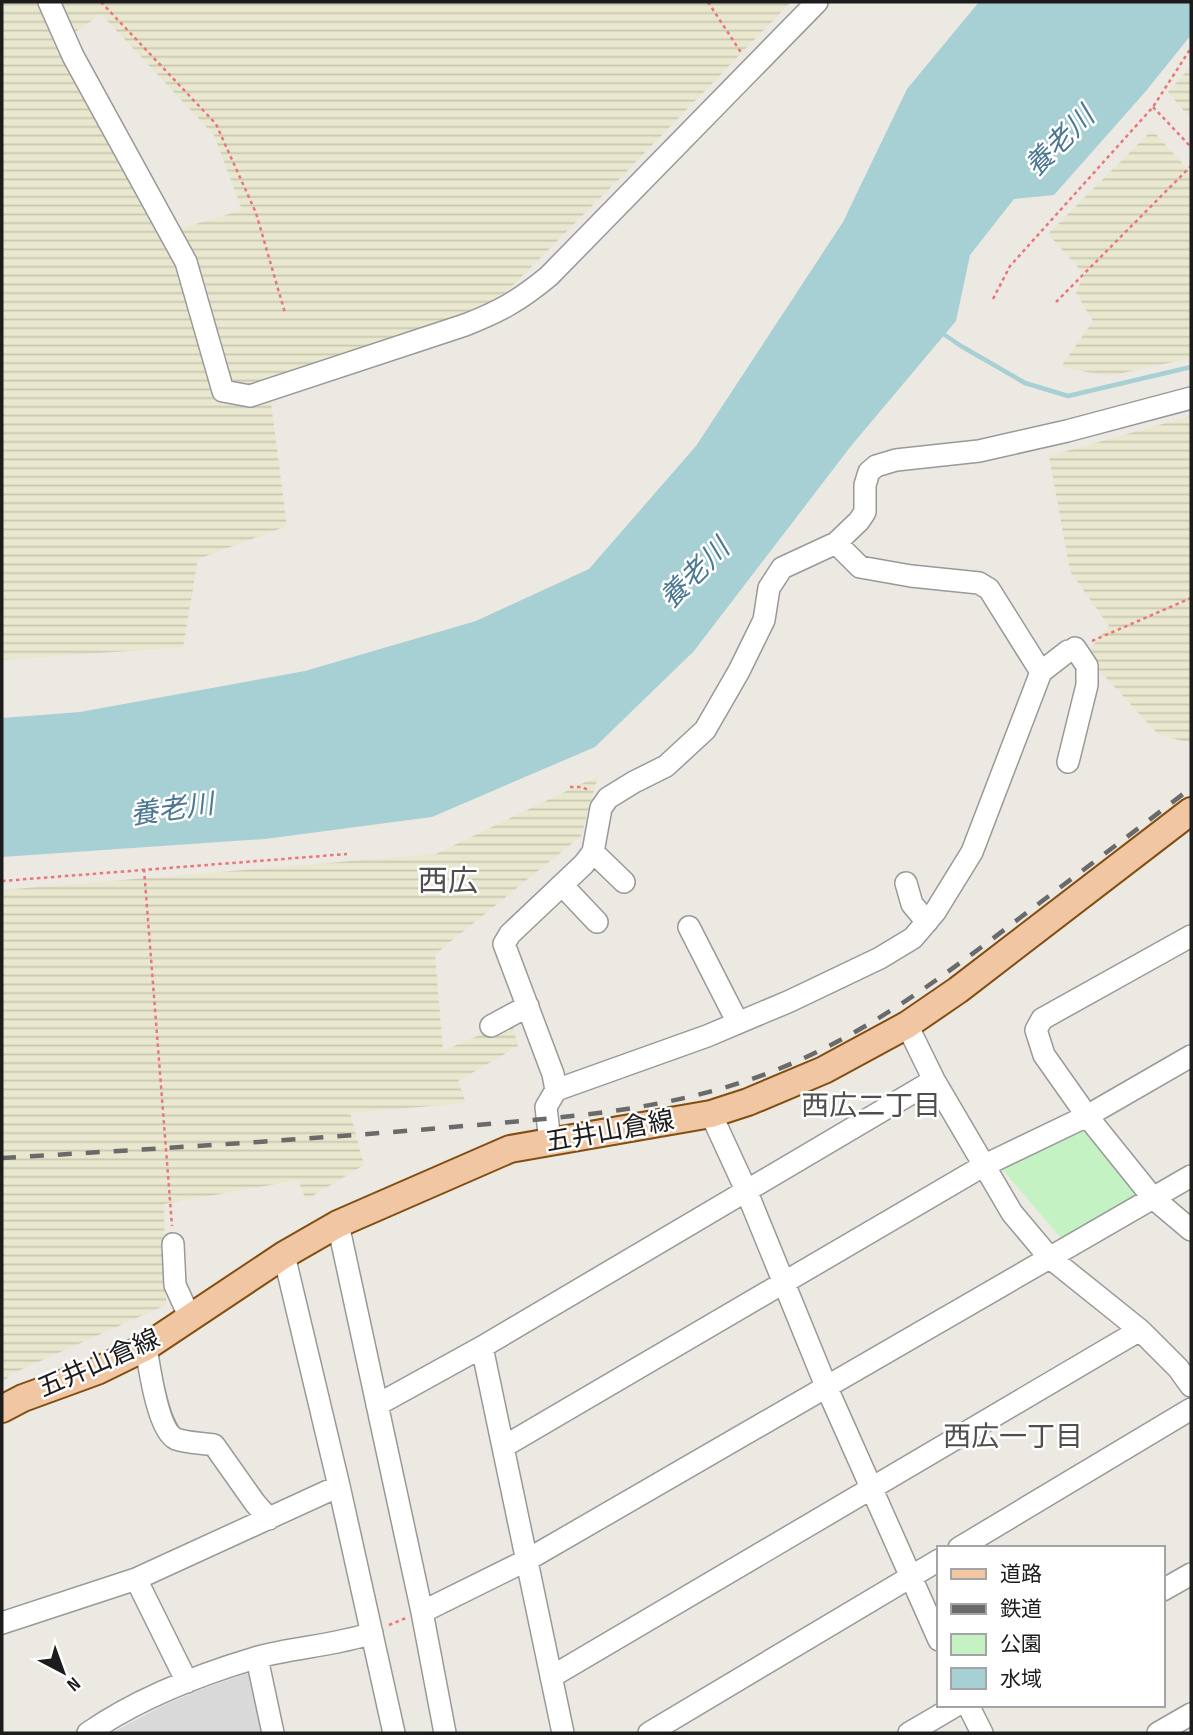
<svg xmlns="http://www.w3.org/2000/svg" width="1193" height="1735" font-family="'Sofia Sans Condensed','Noto Sans JP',sans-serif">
<defs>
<pattern id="farmland-rules" width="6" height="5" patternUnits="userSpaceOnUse" patternTransform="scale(1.75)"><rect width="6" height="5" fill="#e9e8cf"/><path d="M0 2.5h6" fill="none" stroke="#c7c6b1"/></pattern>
</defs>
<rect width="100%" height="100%" fill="#ece8e2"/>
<!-- residential -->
<path fill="#dad9d9" d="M248 1673 256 1679 267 1733H112L160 1707 197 1691Z"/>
<!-- farmland -->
<path fill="url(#farmland-rules)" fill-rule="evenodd" d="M2 2H791L625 173 479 319 269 388 287 526 198 559 183 647 2 660ZM101 14 214 135 242 210 176 230 71 35Z
M1191 66V119L1168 92Z
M1152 130 1191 173V358L1109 376 1061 367 1093 321 1076 293 1084 274 1048 234Z
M1191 416V743L1159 735 1085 655 1109 626 1070 571 1049 456Z
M598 776 581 836 435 954 443 1051 511 1021 518 1046 458 1081 466 1103 350 1113 364 1165 306 1200 298 1180 164 1204 166 1305 11 1374 2 1383V890L436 854Z"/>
<!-- park -->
<path fill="#c5f2c3" d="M1078 1122 1137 1196 1062 1239 1001 1168Z"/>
<!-- water -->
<path fill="#a7d0d5" d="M979 2H1191V35L1146 91 1054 195 1014 199 970 255 956 321 851 446 694 651 595 747 432 817 265 839 2 857V718L80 712 305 671 476 621 589 569 696 446 843 222 907 89Z"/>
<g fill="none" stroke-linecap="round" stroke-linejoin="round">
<!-- stream -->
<path stroke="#a7d0d5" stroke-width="4.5" d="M942 333 961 346 1025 383 1068 396 1191 367"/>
<!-- minor casing -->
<g stroke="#999" stroke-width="24">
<path id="minor" d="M49 2 73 56 186 262 223 391 250 396 465 325C501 311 520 300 549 276L817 2
M836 543 860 567 911 576 979 583 989 589 1041 672
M1068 762 1087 685V666L1075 648
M593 852 624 882
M906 883 912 904 927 922
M562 885 597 922
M689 927 738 1023
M1191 936 1042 1019 1036 1030 1044 1055 1087 1116 1153 1198 1191 1230
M907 1025 934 1080 1012 1213 1049 1257 1140 1330 1178 1368 1191 1386
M491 1026 528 1006
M556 1090 707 1036 790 1001 880 958 913 938 935 912 972 852 1041 672 1068 651
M711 1114 746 1190 826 1386 939 1640
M550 1142 546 1107 556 1090 553 1074 504 944 510 934 584 864 593 852 601 808 608 798 634 782 666 766 705 730 739 671 764 620 769 588 782 568 836 543 859 521 865 512V485L869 472 876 466 896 460 979 451 1067 431 1191 398
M338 1224 422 1612 445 1733
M173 1244 175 1285 190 1318
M284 1255 339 1486 394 1733
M146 1347C149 1366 158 1431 176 1439 187 1443 203 1443 214 1445L255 1503 269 1519
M482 1347 563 1733
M377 1405 482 1347 934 1080
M503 1447 983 1166 1087 1116 1191 1056
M959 1548 1191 1409
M136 1579 187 1682
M1163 1590 1191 1574
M422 1612 527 1560 1191 1176
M2 1623 136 1579 339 1486
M257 1658 273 1733
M551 1677 1140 1330
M968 1705 982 1733
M88 1733C137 1699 198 1675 255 1658 294 1647 334 1646 372 1633
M649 1733 939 1560
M909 1733 957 1705
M1158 1733 1191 1714"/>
</g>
<!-- major casing -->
<g stroke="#834f11" stroke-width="30">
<path id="major" d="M2 1409 23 1398 97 1371 146 1347 284 1255 338 1224 510 1149 711 1114 748 1102 824 1070 907 1025 958 990 1191 811"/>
</g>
<!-- path -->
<path stroke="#e97679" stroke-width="2.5" stroke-dasharray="3.5 3.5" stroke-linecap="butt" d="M101 2 216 124 256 213 285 313
M708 2 742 54
M1153 107 1191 147
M993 299 1010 266 1153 107 1191 48
M1056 302 1191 166
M1092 641 1191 598
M570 787H582L590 791
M144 869 172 1226
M2 881 347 854
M389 1625 406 1618"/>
<!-- minor -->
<use href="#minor" stroke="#fff" stroke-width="21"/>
<!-- major -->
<use href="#major" stroke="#f0c6a3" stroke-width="26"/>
<!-- rail -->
<path stroke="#6a6a6a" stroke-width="4.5" stroke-dasharray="14 14" stroke-linecap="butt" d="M2 1158C152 1149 303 1140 453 1127 565 1117 669 1112 776 1070 867 1034 944 976 1021 917 1078 874 1135 831 1191 788"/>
</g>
<g text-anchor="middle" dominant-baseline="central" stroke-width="5" stroke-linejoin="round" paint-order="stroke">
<!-- street labels -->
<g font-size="26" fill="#1c1c1c" stroke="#fff">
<text transform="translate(610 1132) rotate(-10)">五井山倉線</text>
<text transform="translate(99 1364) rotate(-24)">五井山倉線</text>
</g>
<!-- water labels -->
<g font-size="28" font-style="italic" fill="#4d7892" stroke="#fff">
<text transform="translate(1060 142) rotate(-45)">養老川</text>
<text transform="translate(695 574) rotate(-45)">養老川</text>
<text transform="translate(172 810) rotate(-8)">養老川</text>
</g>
<!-- neighbourhood labels -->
<g font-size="28" fill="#4f4f4f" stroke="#fff">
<text x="871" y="1106">西広二丁目</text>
<text x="1013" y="1437">西広一丁目</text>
</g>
<!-- quarter labels -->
<g font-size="30" fill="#4f4f4f" stroke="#fff">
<text x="448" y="882">西広</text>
</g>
</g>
<!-- border -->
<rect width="1193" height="1735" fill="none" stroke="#1c1c1c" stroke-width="7"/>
<!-- legend -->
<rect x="937" y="1546" width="228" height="161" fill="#ffffff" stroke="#a4a4a4" stroke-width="2"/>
<rect x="951" y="1569" width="35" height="10" fill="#f0c6a3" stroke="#a4a4a4" stroke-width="2"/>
<text x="1000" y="1581" font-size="21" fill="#1c1c1c">道路</text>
<rect x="951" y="1604" width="35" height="10" fill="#6a6a6a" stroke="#a4a4a4" stroke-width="2"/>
<text x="1000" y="1616" font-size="21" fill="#1c1c1c">鉄道</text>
<rect x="951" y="1634" width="35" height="21" fill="#c5f2c3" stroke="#a4a4a4" stroke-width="2"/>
<text x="1000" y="1651" font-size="21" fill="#1c1c1c">公園</text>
<rect x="951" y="1668" width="35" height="21" fill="#a7d0d5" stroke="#a4a4a4" stroke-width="2"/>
<text x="1000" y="1686" font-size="21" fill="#1c1c1c">水域</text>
<!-- north arrow -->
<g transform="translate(63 1672) rotate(139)" stroke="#ffffff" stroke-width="5" paint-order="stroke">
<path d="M0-5L12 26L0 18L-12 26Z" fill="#1c1c1c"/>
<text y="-10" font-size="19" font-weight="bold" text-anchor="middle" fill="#1c1c1c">N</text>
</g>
</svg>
